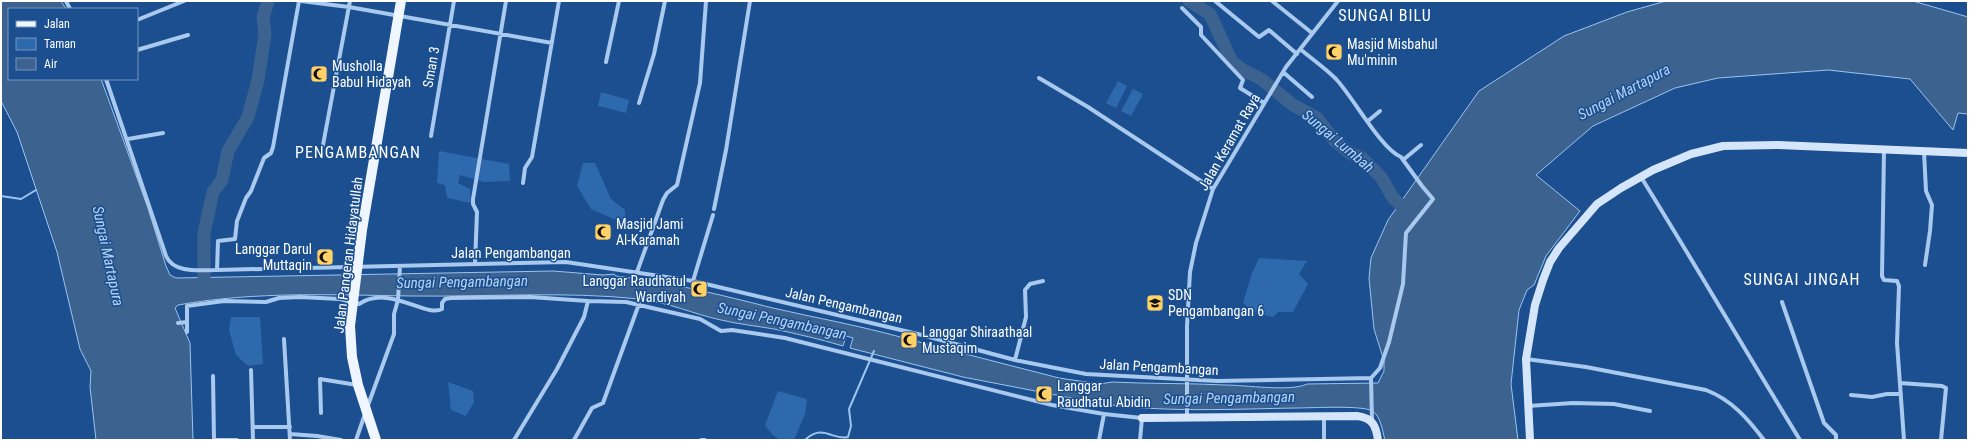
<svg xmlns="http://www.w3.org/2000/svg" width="1969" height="441" font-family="'Roboto Condensed',sans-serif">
<rect width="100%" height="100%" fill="#1b4f8f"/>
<!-- green -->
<path fill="#2e69ad" d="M1118 81 1127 86 1116 108 1106 103Z
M1133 89 1143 94 1131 116 1121 111Z
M601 92 629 100 626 113 598 106Z
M439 151 509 164 510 181 484 182 460 175 458 183 470 189 471 203 447 198 445 185 437 183Z
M583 163H595L611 199 625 210V218L618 221 591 209 577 186Z
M1259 258 1307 261 1299 274 1308 284 1293 312H1278L1273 317 1254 312 1243 303 1252 273Z
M231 317H260L263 364 248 366 236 355 229 330Z
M448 382 473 391 474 402 466 416 451 410Z
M778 391 807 399 805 414 794 440C777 440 775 439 765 425Z"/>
<!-- water -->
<path fill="#3c6290" stroke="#9cc4f0" d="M1 1H61L66 9H9V79H101L148 208 166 266 170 275 176 278 553 271 603 275 614 274 616 276C670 282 721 295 773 308 817 318 861 326 904 338L902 343 913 347 915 341 1059 378 1100 384 1112 382C1150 384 1188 383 1225 385 1245 385 1291 392 1307 384L1378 383 1384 371V361L1374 329 1369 278 1371 258 1388 220 1479 91 1564 36 1627 12 1666 1H1913L1968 17V114L1958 113 1953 130 1910 79 1828 70 1718 78 1675 88 1593 126 1536 175 1580 211 1546 256 1534 285 1527 290 1519 310 1511 384 1518 440H1385C1382 430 1381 416 1372 411 1363 405 1310 408 1297 408 1231 409 1163 413 1097 403L963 377 850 348 853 338 846 336 843 346C820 339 797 334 774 329 756 326 738 324 721 320 693 314 668 302 639 299 564 291 489 297 413 296 335 295 255 291 178 305L175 308 190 343 193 440H96L90 387 91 371 80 349 57 252 17 132 1 101Z"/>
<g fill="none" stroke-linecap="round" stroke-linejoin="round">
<!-- stream -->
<path stroke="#9cc4f0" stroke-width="2" d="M1 196 21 199 36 190
M805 440C823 423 833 441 848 437L851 426 849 409 874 351"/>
<!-- river -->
<path stroke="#3c6290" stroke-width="13" d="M1189 1 1210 14 1232 62 1243 70 1261 79 1293 105 1317 118 1334 140 1351 154 1361 157 1381 177 1393 198 1412 215
M204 288V233L213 192 222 180 228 151 248 117 258 80 265 34 263 17 268 1"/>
<!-- street -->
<path stroke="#a9c9ee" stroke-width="4" d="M66 1 70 9
M301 1 349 7 552 43
M1215 1 1259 37 1269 30 1297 54
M1272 1 1312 33
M1182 8 1201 27V35L1243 80 1240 88 1264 103
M137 20 184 1
M1300 49C1312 59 1325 68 1336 79 1353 97 1381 149 1401 157L1422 186 1433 199 1406 233 1403 284 1389 342 1380 368 1371 378 1372 421
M137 50 188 35
M606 62 619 1
M1283 72 1312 97
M1039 78 1088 107 1213 189
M106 79 166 256C174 274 200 270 217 270L566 262 693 281 922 335 1015 360 1086 374 1217 381 1371 378
M639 103 654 54 665 1
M1368 121 1380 111
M431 136 454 1
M128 139 163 133
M323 145 350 1
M1884 150 1882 276 1884 280 1897 281 1899 286 1897 343 1904 440
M1924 152 1926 191 1932 205 1930 231 1925 265
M1403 160 1421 145
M1641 177C1695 264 1746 352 1800 440
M523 183 525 168 532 157 559 1
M714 209 726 150 750 1
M475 264 477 212 473 204V199L506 1
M217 270 218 241 235 239 237 221 246 198 251 191 264 158 271 153 273 147 299 1
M637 272 663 200 667 193 677 185 700 83 706 1
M693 281 713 215
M1782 302 1824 423 1836 435V440
M178 323 187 322
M187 332V306L224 301 266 302 279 298 300 297 340 299 359 304C389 284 426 318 442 309V303L445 299 451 298 530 297 588 301 626 302 700 319 721 331 732 330 785 338 1052 405 1104 414 1142 418 1140 440
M284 339 290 440
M1526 359 1586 367 1706 390C1732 400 1748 419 1764 440
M1015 360 1026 317 1025 290 1030 284 1043 281
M251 370 253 440
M213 376 214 440
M1900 383 1942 386 1946 388 1941 440
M1851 395 1872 397 1887 394H1901
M1528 406 1573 403 1614 404 1650 411
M367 408 394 334V314L398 300 400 266
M321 413 320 379 357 385
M1187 418V326L1190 272 1196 243 1213 189 1286 67 1338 1
M253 427H290
M290 434 317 436 341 440
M214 440H237
M356 440 365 414
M514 440 557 369 584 317 588 301
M574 440 592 408 603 403 639 304
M701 440H705
M1099 440 1104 414
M1324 440V416"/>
<!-- secondary -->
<path stroke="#d6e6fa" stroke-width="8" d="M1142 418 1357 416C1373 418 1376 426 1378 440
M1530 440 1526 359 1535 305 1543 280 1550 262 1559 248 1597 204 1621 188 1653 170 1691 154 1723 146 1778 145 1968 153"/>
<!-- primary -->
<path stroke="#f0f6ff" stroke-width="10" d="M376 440 358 385 352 357 350 326 362 230 401 1"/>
</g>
<!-- icons -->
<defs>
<g id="mosque-square" transform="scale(0.9)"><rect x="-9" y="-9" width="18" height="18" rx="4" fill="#ffd166" stroke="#1b4f8f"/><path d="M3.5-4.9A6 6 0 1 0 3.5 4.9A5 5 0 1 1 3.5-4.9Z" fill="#111"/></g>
<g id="school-square" transform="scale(0.9)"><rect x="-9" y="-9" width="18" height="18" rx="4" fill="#ffd166" stroke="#1b4f8f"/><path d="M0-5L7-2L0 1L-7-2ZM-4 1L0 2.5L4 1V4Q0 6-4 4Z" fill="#111"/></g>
</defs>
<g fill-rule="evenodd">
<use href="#mosque-square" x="1334" y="52"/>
<use href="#mosque-square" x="319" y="74"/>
<use href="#mosque-square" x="603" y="232"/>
<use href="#mosque-square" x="325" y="257"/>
<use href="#mosque-square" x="699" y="289"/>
<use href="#school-square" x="1155" y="303"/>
<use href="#mosque-square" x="909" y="340"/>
<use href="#mosque-square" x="1044" y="394"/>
</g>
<g text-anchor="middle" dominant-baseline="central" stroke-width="3" stroke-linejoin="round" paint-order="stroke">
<!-- poi labels -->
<g font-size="14" fill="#fff" stroke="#1b4f8f" text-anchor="start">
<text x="1347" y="44">Masjid Misbahul<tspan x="1347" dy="16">Mu'minin</tspan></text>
<text x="332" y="66">Musholla<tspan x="332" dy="16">Babul Hidayah</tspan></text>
<text x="616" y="224">Masjid Jami<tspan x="616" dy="16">Al-Karamah</tspan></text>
<text x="312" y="249" text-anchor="end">Langgar Darul<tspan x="312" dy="16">Muttaqin</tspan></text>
<text x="686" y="281" text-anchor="end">Langgar Raudhatul<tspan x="686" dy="16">Wardiyah</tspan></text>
<text x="1168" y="295">SDN<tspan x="1168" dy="16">Pengambangan 6</tspan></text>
<text x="922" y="332">Langgar Shiraathaal<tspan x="922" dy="16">Mustaqim</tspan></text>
<text x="1057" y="386">Langgar<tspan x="1057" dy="16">Raudhatul Abidin</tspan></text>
</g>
<!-- street labels -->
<g font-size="14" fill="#fff" stroke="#1b4f8f">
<text transform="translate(431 67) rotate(-80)">Sman 3</text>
<text transform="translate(1229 142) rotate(-60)">Jalan Keramat Raya</text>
<text x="511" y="253">Jalan Pengambangan</text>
<text transform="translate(348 255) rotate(-83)">Jalan Pangeran Hidayatullah</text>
<text transform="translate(844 305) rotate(13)">Jalan Pengambangan</text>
<text transform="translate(1159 367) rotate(3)">Jalan Pengambangan</text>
</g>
<!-- water labels -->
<g font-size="15" font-style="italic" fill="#b5d3f5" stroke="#1b4f8f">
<text transform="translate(1624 92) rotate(-28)">Sungai Martapura</text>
<text transform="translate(1338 141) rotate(40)">Sungai Lumbah</text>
<text transform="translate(108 256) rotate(78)">Sungai Martapura</text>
<text transform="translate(462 282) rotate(-1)">Sungai Pengambangan</text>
<text transform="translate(782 321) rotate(12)">Sungai Pengambangan</text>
<text transform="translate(1229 398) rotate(-1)">Sungai Pengambangan</text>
</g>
<!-- quarter labels -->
<g font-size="16" letter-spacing="1" fill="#fff" stroke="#1b4f8f">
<text x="1385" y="15">SUNGAI BILU</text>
<text x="358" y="152">PENGAMBANGAN</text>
<text x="1802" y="279">SUNGAI JINGAH</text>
</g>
</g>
<!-- border -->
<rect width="1969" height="441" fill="none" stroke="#ffffff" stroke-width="4"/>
<!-- legend -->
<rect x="8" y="8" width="130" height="72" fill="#1b4f8f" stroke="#7695bc"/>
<rect x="16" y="21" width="20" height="6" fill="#f0f6ff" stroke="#7695bc"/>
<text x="44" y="28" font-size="12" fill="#ffffff">Jalan</text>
<rect x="16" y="38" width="20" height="12" fill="#2e69ad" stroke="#7695bc"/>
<text x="44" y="48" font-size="12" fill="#ffffff">Taman</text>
<rect x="16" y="58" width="20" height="12" fill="#3c6290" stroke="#7695bc"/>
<text x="44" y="68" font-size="12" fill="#ffffff">Air</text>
</svg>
